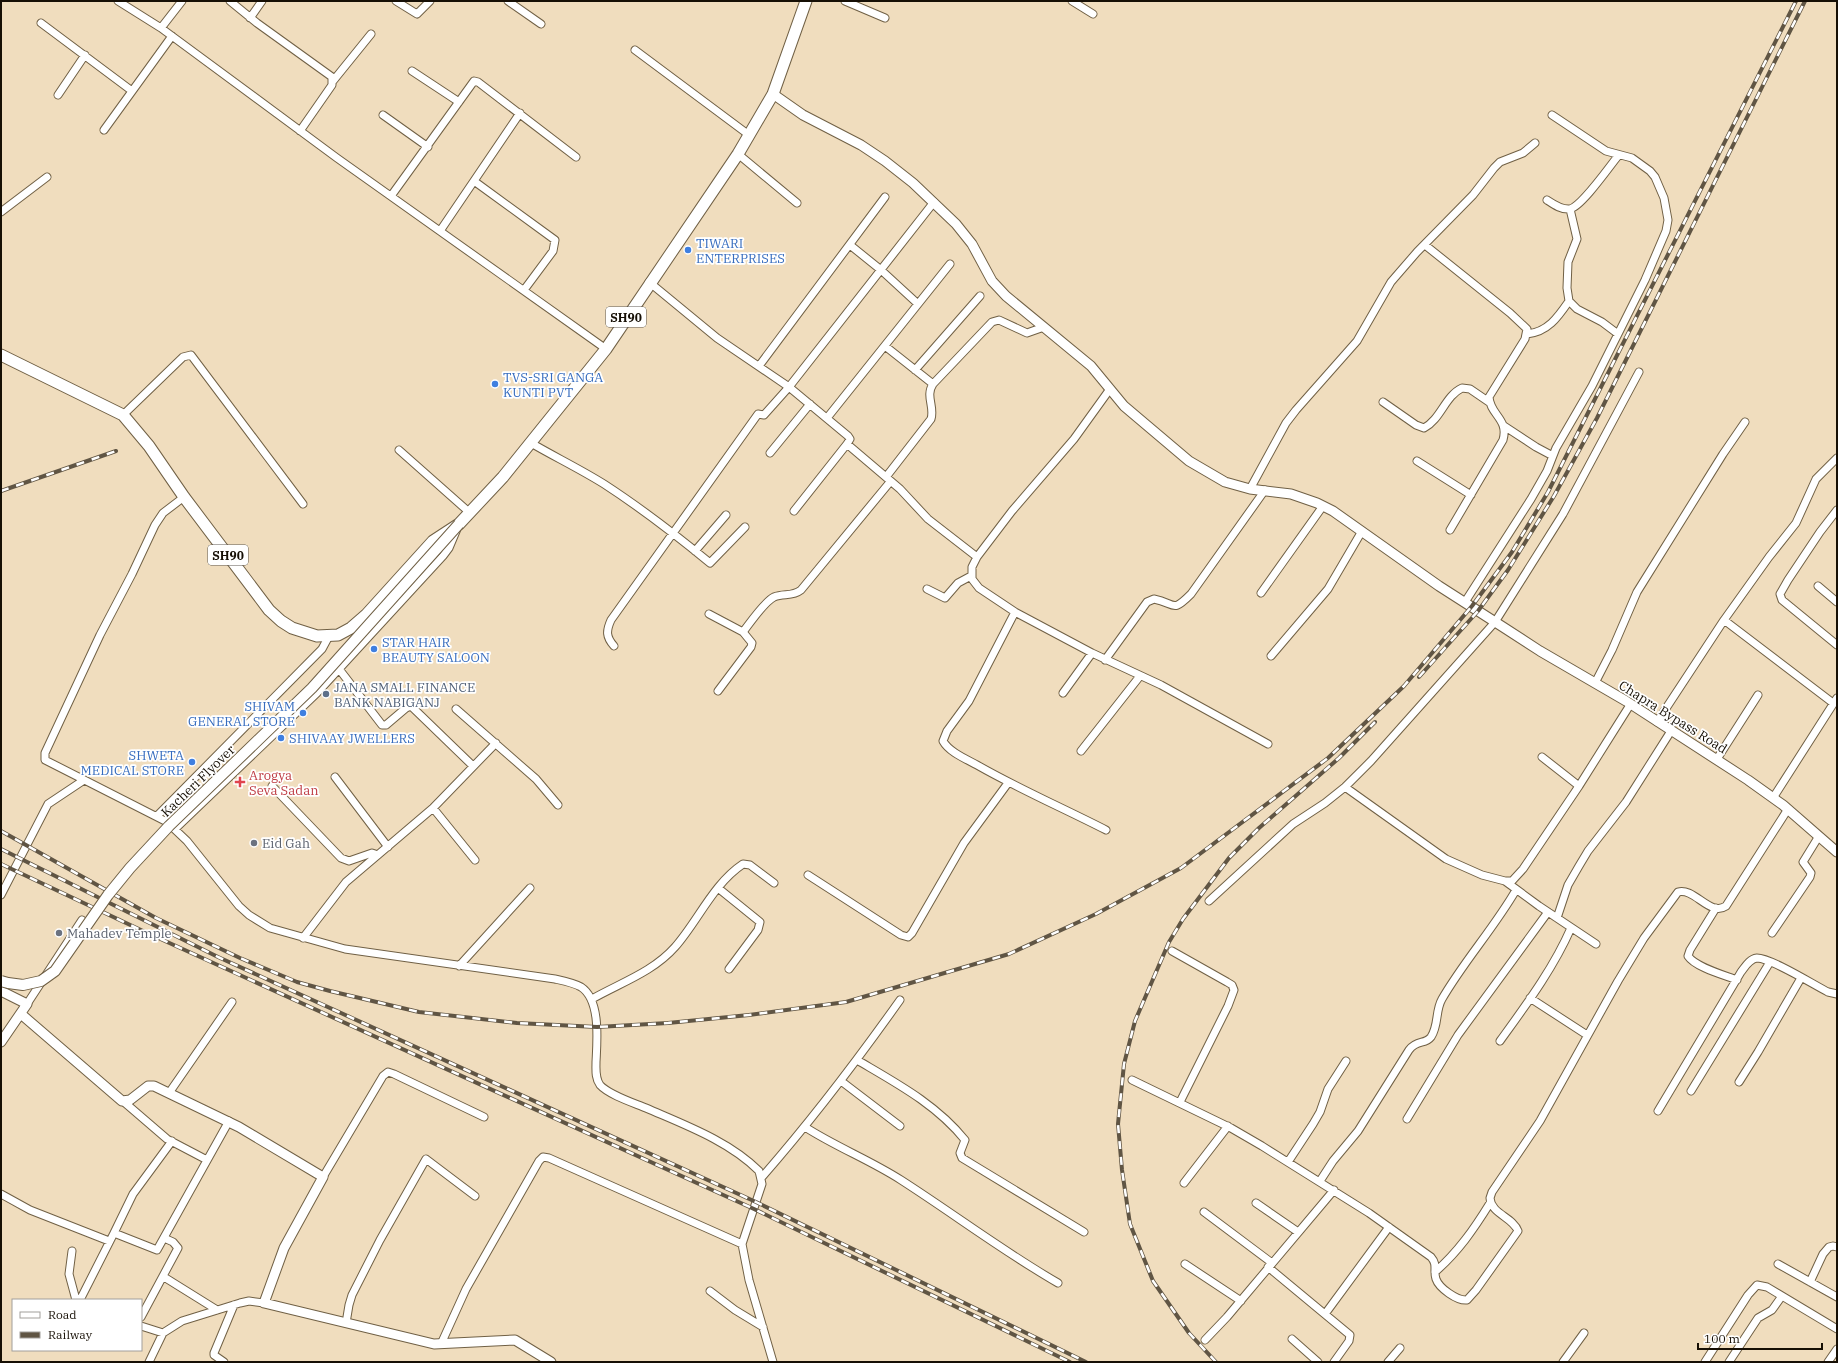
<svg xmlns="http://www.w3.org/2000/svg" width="1838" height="1363" font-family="'IBM Plex Serif',serif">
<rect width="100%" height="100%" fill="#f0ddbe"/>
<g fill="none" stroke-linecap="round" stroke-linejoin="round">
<!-- minor casing -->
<g stroke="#706045" stroke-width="9">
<path id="minor" d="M118 1 161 28 337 158 606 349
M230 1 257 23 332 77V85L300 131
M396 1 417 14 430 1
M508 1 541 24
M845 1 885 18
M1072 1 1093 14
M250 18 262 1
M41 23 132 91
M161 28 182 1
M635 50 749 135
M412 71 459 102
M333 81 371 34
M58 95 85 55
M383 115 428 147
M104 130 172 36
M738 154 797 203
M474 181 555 240 553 251 524 290
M391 196 474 81 478 82 576 157
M1547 200C1553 204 1561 210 1570 209 1582 206 1609 167 1618 156
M1570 209 1577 239 1568 262 1567 288 1569 301 1577 309 1602 322 1618 334
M1 212 47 177
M440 231 520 113
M850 245 881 270 918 304
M1425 245 1510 313 1527 329 1525 339 1489 397C1490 415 1509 419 1503 440L1450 530
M649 282 717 338 789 387 848 436 850 439 847 444 794 511
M1527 334C1548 332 1558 317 1569 301
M885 346 933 384
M759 366 885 197
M915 370 980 296
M1110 389 1074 439 1012 511 977 557 972 567V579L979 588 1015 612 1092 653 1161 685 1268 744
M1383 402 1416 425 1424 428C1441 419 1445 396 1462 388L1470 389 1489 402
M123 415 183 357 191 355 303 504
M827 418 950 264
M1504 426 1536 447 1551 455
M531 443C555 457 580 469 604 484 641 508 676 535 710 563L745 527
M847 444 900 489 928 519 977 557
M399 450 469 512
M770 453 810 404
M1417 461 1471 495
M886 477 931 419C935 407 925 396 933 384L992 322 999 320 1027 333 1044 327
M1250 489 1286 423 1296 410 1357 341 1391 282 1417 252 1473 195 1494 168 1500 162 1523 153 1535 143
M184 497 163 513 155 525 132 574 100 635 45 753V760L167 822 187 841 239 906 249 915 270 928 345 949 555 979C564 981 574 983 581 987 601 1000 597 1041 596 1062 596 1070 595 1078 600 1085 609 1095 634 1103 646 1108 685 1125 729 1141 759 1171L762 1184 742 1244 749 1280 773 1362
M1837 510 1820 532 1788 580 1780 594 1782 600 1837 645
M695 551 726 515
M1818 586 1837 602
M927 589 945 598 958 583 971 576
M1261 593 1323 506
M1465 602 1531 499 1547 471 1556 448 1592 386 1645 280 1666 231 1668 220 1664 198 1655 177 1650 171 1632 158 1606 151 1552 115
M1015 612 969 701 947 731 943 741C949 752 966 759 977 765 1019 789 1063 808 1106 830
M709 614 743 632 752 643 751 647 718 691
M1724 620 1833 703
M743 632C750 623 764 602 774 597 784 593 792 597 801 590L890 482
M614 646C606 637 606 631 611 620L758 414 764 415 789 387 934 202
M1271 656 1328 589 1362 531
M1105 660 1147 602 1154 599C1176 603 1171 614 1191 594L1265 490
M339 669 382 725H386L406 708 411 706 473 766
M1595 683 1612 650 1637 592 1723 454 1745 422
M1063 693 1092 653
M456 709 536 779 558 805
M1657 722 1724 620 1769 557 1796 523 1816 479 1837 458
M1081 751 1140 676
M1542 757 1579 786
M1717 759 1758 695
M335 777 388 847
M272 786 341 858 349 861 372 853 378 855
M1345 787 1446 859 1482 875 1505 881H1512L1523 869 1579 786 1630 705
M1773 798 1837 698
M433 808 475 860
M157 816 322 649 329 636
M175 829 317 693 443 556 449 548 457 529
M808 875 901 935 908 937 912 933 964 843 1008 783
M1505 881 1539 906 1596 944
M718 888 760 922 758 930 729 969
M1 895 48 804 84 780
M1209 901 1293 824 1325 803 1345 787 1371 761 1495 622 1563 514 1639 372
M1716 908 1690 950 1688 956C1695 967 1724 975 1737 980
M1557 918 1568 885 1579 866 1588 851 1626 802 1671 731
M1772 933 1810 877 1811 873 1803 862 1819 836
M303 938 346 882 433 808 496 743
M1172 951 1227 982 1232 985 1234 990 1228 1006 1180 1102
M459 966 530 888
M1530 998 1587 1035
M592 999C620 983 653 972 675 947 698 921 713 884 743 864L750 865 774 883
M27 1004 82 920
M1500 1041C1526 1005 1553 969 1571 928
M857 1060C896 1083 936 1104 965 1140L960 1153 962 1158 1084 1232
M1132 1080 1231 1128 1262 1146 1369 1213 1431 1257C1438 1265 1433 1270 1436 1279 1439 1288 1457 1301 1467 1300L1476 1290 1518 1231C1513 1217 1491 1214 1490 1198L1492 1192 1540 1121 1618 981 1644 938 1678 892C1694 887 1710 917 1726 906L1788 809
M841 1081 900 1126
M1739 1082 1758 1052 1801 978
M1691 1091 1770 962
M169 1093 232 1002
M124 1102 167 1139 207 1160
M1658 1111 1741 972C1745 967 1749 959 1757 958 1771 958 1814 985 1828 992L1837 994
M1407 1119 1458 1035 1548 912
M805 1127C836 1147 870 1160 901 1180 954 1214 1004 1252 1058 1283
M1288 1162 1313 1124 1320 1112 1328 1089 1346 1061
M323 1177 383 1076 388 1072 394 1074 484 1117
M762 1177C811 1121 856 1062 900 1000
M1320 1181 1333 1161 1358 1131 1409 1050C1417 1039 1425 1045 1431 1037 1439 1025 1435 1011 1442 999 1464 961 1494 928 1516 890
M1184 1183 1228 1126
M1 1194 30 1210 109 1241
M1256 1203 1298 1232
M1204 1212 1272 1263
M114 1233 133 1194 172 1141
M72 1251 69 1274 76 1300
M1185 1264 1241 1301
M1778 1264 1837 1297
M1268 1267 1350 1335 1349 1341 1334 1362
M1435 1272C1458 1252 1474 1229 1490 1203
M164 1277 217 1310
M1810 1282 1823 1254 1829 1247 1833 1246 1837 1247
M710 1291 735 1310 763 1327
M80 1300 114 1233 157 1250 229 1121
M1325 1314 1389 1227
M141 1317 178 1248 173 1242 164 1238
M346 1323 349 1305 352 1295 380 1240 426 1159 475 1196
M141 1326 163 1333
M1292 1339 1318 1362
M1205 1340 1227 1317 1334 1190
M441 1344 466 1289 539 1161 543 1157 549 1158 742 1244
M149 1362 163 1333 182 1321 240 1303 249 1301 264 1303
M224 1362 214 1355V1353L234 1305
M1388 1362 1400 1348
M1563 1362 1584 1333
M1705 1362 1748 1295 1757 1285 1767 1287 1837 1329
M1729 1362 1758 1318 1772 1310 1782 1296
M1828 1362 1837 1349"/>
</g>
<!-- tertiary casing -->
<g stroke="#706045" stroke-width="11">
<path id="tertiary" d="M773 94 803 115 861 145 885 161 913 183 956 224 972 244 992 281 1006 296 1091 366 1124 406 1189 461 1225 482 1250 489 1291 494 1317 503 1333 511 1439 586 1503 627 1540 651 1626 701 1748 780 1783 805 1837 852
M1 991 27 1004 1 1042
M21 1014 122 1101 130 1100 148 1086H154L239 1127 323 1177 284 1248 264 1303 434 1344 515 1340 551 1362"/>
</g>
<!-- primary casing -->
<g stroke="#706045" stroke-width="13">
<path id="primary" d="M1 355 123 415 149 446 184 497 269 610 281 621 292 628 317 636 338 635 351 628 366 615 433 541 459 524 503 477 606 349 738 154 773 94 806 1"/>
</g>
<!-- minor -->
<use href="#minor" stroke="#fff" stroke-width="7"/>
<!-- tertiary -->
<use href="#tertiary" stroke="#fff" stroke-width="9"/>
<!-- primary -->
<use href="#primary" stroke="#fff" stroke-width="11"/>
<!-- rail casing -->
<g stroke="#605544" stroke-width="4">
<path id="rail" d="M1 491 116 451
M1419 677 1478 611 1508 570 1554 496 1597 418 1805 1
M1 831 156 918 240 958 297 982 330 991 419 1012 517 1023 597 1027 668 1023 749 1015 846 1002 1009 954 1096 914 1181 868 1328 758 1404 686 1472 606 1512 552 1548 492 1796 1
M1 849 218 957 756 1202 1086 1362
M1 864 143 931 754 1209 1070 1362
M1216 1362 1189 1333 1153 1281 1130 1224 1122 1170 1118 1124 1124 1064 1135 1021 1169 942 1183 919 1229 858 1259 828 1339 758 1375 722"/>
</g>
<!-- rail -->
<use href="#rail" stroke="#fff" stroke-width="2.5" stroke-dasharray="8" stroke-linecap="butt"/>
<!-- secondary-bridge casing -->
<g stroke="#706045" stroke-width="12" stroke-linecap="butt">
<path id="secondary-bridge" d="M1 981 8 983 23 985 41 981 55 971 108 895 130 868 169 826 312 688 459 524"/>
</g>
<!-- secondary-bridge -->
<use href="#secondary-bridge" stroke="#fff" stroke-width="10"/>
</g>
<!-- markers -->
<g fill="#3f7fe0" stroke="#fff" stroke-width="1.5">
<circle cx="688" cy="250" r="4"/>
<circle cx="495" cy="384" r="4"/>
<circle cx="374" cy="649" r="4"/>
<circle cx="303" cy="713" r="4"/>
<circle cx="281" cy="738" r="4"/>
<circle cx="192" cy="762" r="4"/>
</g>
<circle fill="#5c6f8a" stroke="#fff" stroke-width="1.5" cx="326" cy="694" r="4"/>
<path fill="#e0444e" stroke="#fff" stroke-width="1.5" d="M238 776h4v4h4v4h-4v4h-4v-4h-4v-4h4z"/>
<g fill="#6b7280" stroke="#fff" stroke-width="1.5">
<circle cx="254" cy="843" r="4"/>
<circle cx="59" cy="933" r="4"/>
</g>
<g text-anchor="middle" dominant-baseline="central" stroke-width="3.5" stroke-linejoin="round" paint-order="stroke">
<!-- shield labels -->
<g fill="#fff" stroke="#5c5750" stroke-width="1">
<rect x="606" y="307" width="40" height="20" rx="3"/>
<rect x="208" y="545" width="40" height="20" rx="3"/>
</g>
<g font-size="12" font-weight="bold" fill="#160f05">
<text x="626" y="317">SH90</text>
<text x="228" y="555">SH90</text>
</g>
<!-- shop labels -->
<g font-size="13" fill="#366cbe" stroke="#fff" text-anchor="start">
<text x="696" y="243">TIWARI<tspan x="696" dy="15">ENTERPRISES</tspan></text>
<text x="503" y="377">TVS-SRI GANGA<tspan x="503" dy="15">KUNTI PVT</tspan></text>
<text x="382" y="642">STAR HAIR<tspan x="382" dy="15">BEAUTY SALOON</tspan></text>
<text x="295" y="706" text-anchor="end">SHIVAM<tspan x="295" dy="15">GENERAL STORE</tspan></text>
<text x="289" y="738">SHIVAAY JWELLERS</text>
<text x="184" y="755" text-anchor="end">SHWETA<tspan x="184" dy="15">MEDICAL STORE</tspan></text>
</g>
<!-- service labels -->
<g font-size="13" fill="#4e5e75" stroke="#fff" text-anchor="start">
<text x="334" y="687">JANA SMALL FINANCE<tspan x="334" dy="15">BANK NABIGANJ</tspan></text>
</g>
<!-- street labels -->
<g font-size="13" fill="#160f05" stroke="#fff">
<text transform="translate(1673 717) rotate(32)">Chapra Bypass Road</text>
<text transform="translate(198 781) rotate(-44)">Kacheri Flyover</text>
</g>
<!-- health labels -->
<g font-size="13" fill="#be3a42" stroke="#fff" text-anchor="start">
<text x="249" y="775">Arogya<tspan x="249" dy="15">Seva Sadan</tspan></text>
</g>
<!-- worship labels -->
<g font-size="13" fill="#5b616d" stroke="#fff" text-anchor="start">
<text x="262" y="843">Eid Gah</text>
<text x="67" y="933">Mahadev Temple</text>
</g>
</g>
<!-- border -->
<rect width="1838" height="1363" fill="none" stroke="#160f05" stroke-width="4"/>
<!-- legend -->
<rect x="12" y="1299" width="130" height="52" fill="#ffffff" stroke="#a29f9b"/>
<rect x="20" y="1312" width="20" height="6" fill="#ffffff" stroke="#a29f9b"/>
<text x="48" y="1319" font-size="12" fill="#160f05">Road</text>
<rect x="20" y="1332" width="20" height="6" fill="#605544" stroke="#a29f9b"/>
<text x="48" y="1339" font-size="12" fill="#160f05">Railway</text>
<!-- scale -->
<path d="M1698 1343v6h124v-6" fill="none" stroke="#160f05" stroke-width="2"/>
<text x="1704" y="1343" font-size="12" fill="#160f05" stroke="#ffffff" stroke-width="3" paint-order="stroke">100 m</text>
</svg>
